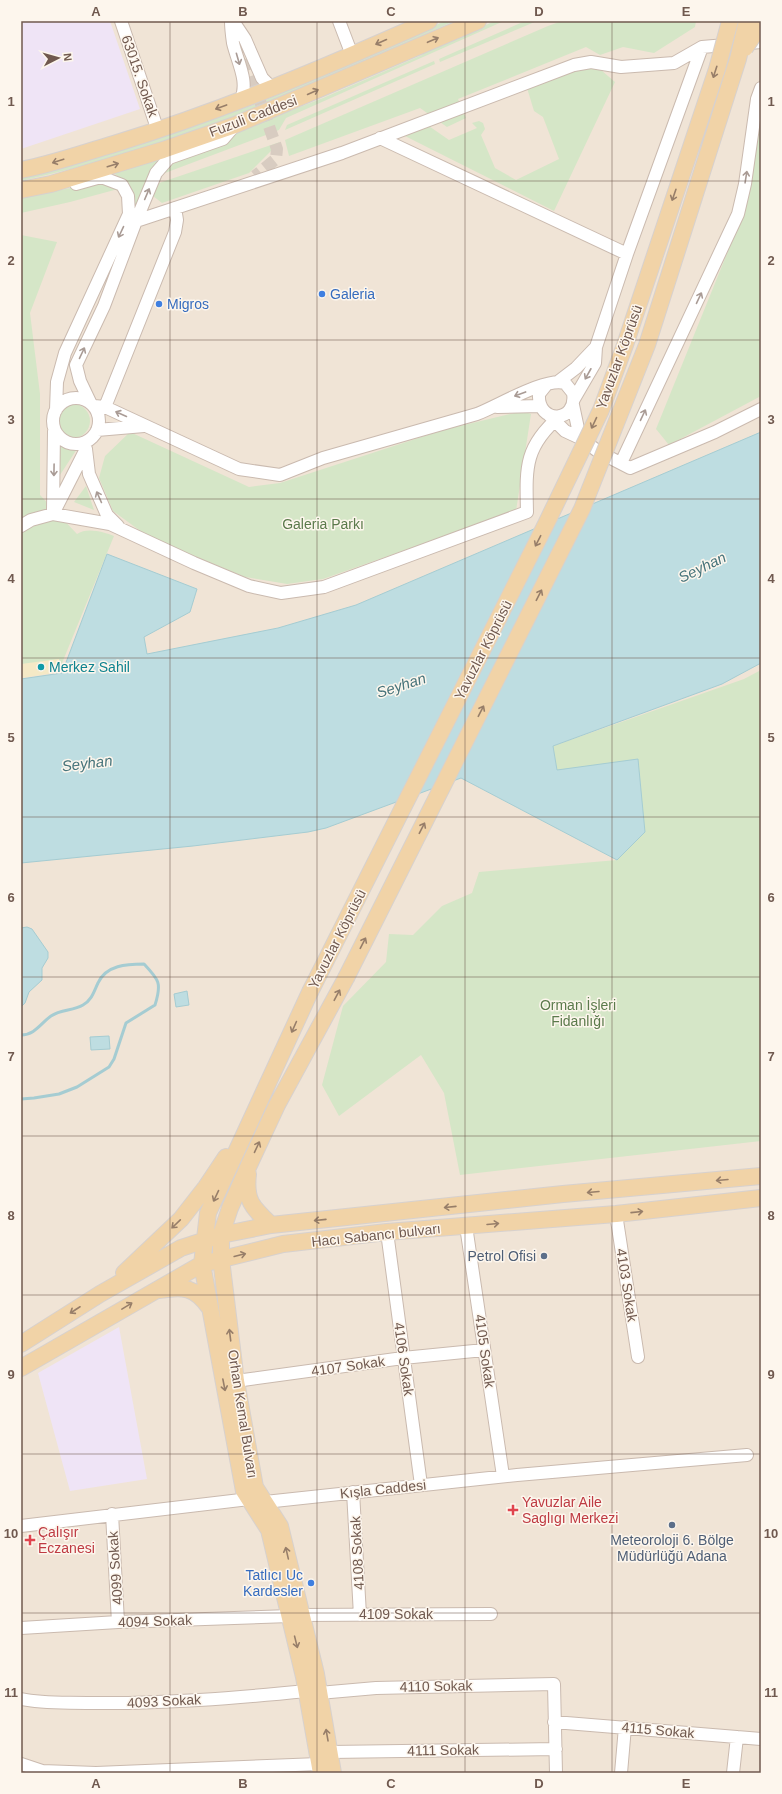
<svg xmlns="http://www.w3.org/2000/svg" width="782" height="1794" font-family="Helvetica,sans-serif">
<rect width="100%" height="100%" fill="#faf2e7"/>
<!-- residential -->
<path fill="#f0e4d6" d="M21 21H761V1773H21Z"/>
<!-- education -->
<path fill="#efe4f6" d="M21 21H110L140 109 21 149Z
M119 1327 147 1479 70 1491 38 1373Z"/>
<!-- green -->
<path fill="#d5e6c7" d="M445 21H454C390 50 326 80 261 107 183 138 102 163 21 181V178L113 153 259 103Z
M495 21H504L286 118 279 130 165 173 170 161 228 141 239 131 323 98 422 55 424 52Z
M525 21H537L440 62 439 59Z
M562 21H696L695 27 654 53 623 47 600 55 586 47 458 99 466 118 447 127 420 108 289 156 285 140 548 26Z
M434 61 435 64 285 130 287 125Z
M594 64 615 82 554 211 403 135 426 124 449 140 477 128 472 123 479 121 483 123 485 129 481 135 495 168 516 180 559 159 543 117 534 111 527 88Z
M761 114V396L669 445 656 429 745 209Z
M280 142 249 173 162 203 153 196 159 183Z
M166 156 152 170 129 222 128 221C139 195 137 189 113 173Z
M102 181 118 189 70 202 21 213V197C48 192 75 188 102 181Z
M21 235 57 242 30 313 40 394V495L77 534C87 527 104 532 114 536L60 668 21 672Z
M56 421a17 17 0 1 1 34 0a17 17 0 1 1-34 0Z
M523 411 531 414 516 511 323 579 287 584 245 577 150 538 113 511 99 478 105 456 130 432 249 487 280 483 443 430Z
M59 446 77 449 58 478Z
M86 486 94 510 74 502Z
M761 670V1141L460 1175 444 1093 421 1055 339 1116 322 1085 343 1006 386 962 389 934 413 935 442 906 472 893 479 872 617 860 645 832 557 770 553 746 744 679Z"/>
<!-- sand -->
<path fill="#f5e9c6" d="M59 659 60 672 21 678V664Z"/>
<!-- water -->
<path fill="#bedde1" stroke="#a5ccd2" d="M761 432V663L722 684 553 746 557 770 638 759 645 832 617 860 461 778 326 828 308 832 193 846 21 863V679L62 673 107 554 197 589 190 612 144 637 147 654 278 628 356 605Z
M27 927 32 929 48 952V958L42 968V980L29 992 25 1003 21 1007V928Z
M187 991 189 1005 176 1007 174 994Z
M109 1036 110 1049 91 1050 90 1037Z"/>
<g fill="none" stroke-linecap="round" stroke-linejoin="round">
<!-- stream -->
<path stroke="#a5ccd2" stroke-width="3" d="M21 1035C35 1035 41 1023 51 1016 61 1009 73 1011 83 1005 92 1000 94 991 98 983 106 965 127 964 144 964 159 980 162 983 155 1005L126 1023 114 1059 109 1067 77 1087 59 1094 34 1098 21 1099"/>
<!-- minor-tunnel -->
<path stroke="#d8ccc1" stroke-width="12" stroke-dasharray="12 6" stroke-linecap="butt" d="M239 42 277 149 276 159 255 176"/>
<!-- minor casing -->
<g stroke="#cabaaf" stroke-width="14">
<path id="minor" d="M121 21 158 131
M231 21C231 28 232 36 233 43 237 61 250 83 240 101
M233 21 245 39 262 78 272 88
M339 21 352 55
M380 138 627 254
M136 221 342 153 574 65 591 62 621 67 674 63 702 47 761 42
M559 381 576 368 596 347
M53 421a23 23 0 1 1 46 0a23 23 0 1 1-46 0Z
M574 399 595 363 596 347 627 254 702 47
M90 402 80 381 76 365 104 306 136 221 156 173 169 158 223 139 235 125
M94 406 105 407 239 469 280 475 323 458 477 414C498 406 545 377 565 383L573 393C578 423 537 425 539 394L547 384
M105 407 175 232 177 220 175 208
M497 407 540 406
M56 410 57 382 65 353 129 214 128 196 122 185 101 177 76 184
M549 415 565 431 580 438 573 405
M97 430 144 426
M580 438 599 452 630 468 715 432 761 409
M86 449 89 474 107 515 118 526
M621 463 738 214 745 184 757 99 761 88
M53 511 54 431
M53 514 86 449
M21 526 31 520 53 514 110 524 194 563 249 586 281 593 324 587 527 512C526 468 524 447 560 416
M616 1214 638 1357
M466 1226 503 1476
M387 1232 421 1485
M236 1381 403 1358 484 1350
M353 1492 360 1615
M112 1514 118 1622
M21 1526 249 1499 265 1502 517 1475 747 1455
M302 1615 491 1614
M21 1628 118 1622 290 1616
M319 1693 376 1688 554 1684 556 1773
M21 1699C44 1704 67 1702 91 1703 163 1704 235 1698 307 1691
M554 1722 761 1739
M330 1752 556 1749
M21 1764 42 1771 96 1773 319 1764
M621 1773 625 1727
M733 1773 737 1737"/>
</g>
<!-- major casing -->
<g stroke="#d7d1ce" stroke-width="18">
<path id="major" d="M21 170C53 164 83 153 114 144 222 111 326 67 429 21
M21 190 51 184 163 150 235 125 478 21
M310 992 208 1213 202 1264 244 1491 269 1530 304 1677 321 1773
M248 1174C245 1201 252 1207 271 1225
M124 1273 181 1219 206 1187 226 1157
M160 1290C183 1286 195 1287 209 1307
M21 1344 100 1294 181 1248 221 1235 271 1225 563 1194 761 1176
M21 1368 202 1264 283 1244 387 1232 616 1214 761 1198
M333 1773 316 1674 280 1526 255 1487 236 1381 221 1259V1235L230 1208 249 1165 277 1105 346 978"/>
</g>
<!-- minor -->
<use href="#minor" stroke="#fff" stroke-width="12"/>
<!-- major -->
<use href="#major" stroke="#f1d3a7" stroke-width="16"/>
<!-- major-bridge casing -->
<g stroke="#d7d1ce" stroke-width="18" stroke-linecap="butt">
<path id="major-bridge" d="M745 48 761 24
M346 978 582 509 647 345 738 59 747 21
M310 992 546 524 601 410 625 345 717 69 730 21"/>
</g>
<!-- major-bridge -->
<use href="#major-bridge" stroke="#f1d3a7" stroke-width="16"/>
</g>
<!-- one-way arrows -->
<defs><path id="oneway-shaft" d="M-6 0H5M1.5-3L5.5 0L1.5 3" fill="none" stroke-width="1.6" stroke-linecap="round" stroke-linejoin="round"/></defs>
<g stroke="#977e69">
<use href="#oneway-shaft" transform="translate(433 40) rotate(-23)"/>
<use href="#oneway-shaft" transform="translate(381 42) rotate(156)"/>
<use href="#oneway-shaft" transform="translate(715 72) rotate(108)"/>
<use href="#oneway-shaft" transform="translate(313 92) rotate(-24)"/>
<use href="#oneway-shaft" transform="translate(221 107) rotate(160)"/>
<use href="#oneway-shaft" transform="translate(58 161) rotate(162)"/>
<use href="#oneway-shaft" transform="translate(113 165) rotate(-17)"/>
<use href="#oneway-shaft" transform="translate(674 195) rotate(109)"/>
<use href="#oneway-shaft" transform="translate(594 423) rotate(115)"/>
<use href="#oneway-shaft" transform="translate(538 541) rotate(117)"/>
<use href="#oneway-shaft" transform="translate(539 595) rotate(-63)"/>
<use href="#oneway-shaft" transform="translate(481 711) rotate(-63)"/>
<use href="#oneway-shaft" transform="translate(422 828) rotate(-63)"/>
<use href="#oneway-shaft" transform="translate(363 943) rotate(-63)"/>
<use href="#oneway-shaft" transform="translate(337 995) rotate(-62)"/>
<use href="#oneway-shaft" transform="translate(294 1027) rotate(114)"/>
<use href="#oneway-shaft" transform="translate(257 1147) rotate(-65)"/>
<use href="#oneway-shaft" transform="translate(722 1180) rotate(175)"/>
<use href="#oneway-shaft" transform="translate(593 1192) rotate(175)"/>
<use href="#oneway-shaft" transform="translate(216 1196) rotate(115)"/>
<use href="#oneway-shaft" transform="translate(450 1207) rotate(174)"/>
<use href="#oneway-shaft" transform="translate(637 1212) rotate(-6)"/>
<use href="#oneway-shaft" transform="translate(320 1220) rotate(174)"/>
<use href="#oneway-shaft" transform="translate(176 1224) rotate(136)"/>
<use href="#oneway-shaft" transform="translate(493 1224) rotate(-5)"/>
<use href="#oneway-shaft" transform="translate(240 1255) rotate(-14)"/>
<use href="#oneway-shaft" transform="translate(127 1306) rotate(-31)"/>
<use href="#oneway-shaft" transform="translate(75 1310) rotate(147)"/>
<use href="#oneway-shaft" transform="translate(230 1335) rotate(-97)"/>
<use href="#oneway-shaft" transform="translate(224 1385) rotate(79)"/>
<use href="#oneway-shaft" transform="translate(287 1553) rotate(-103)"/>
<use href="#oneway-shaft" transform="translate(296 1642) rotate(76)"/>
<use href="#oneway-shaft" transform="translate(327 1735) rotate(-100)"/>
</g>
<g stroke="#a99b95">
<use href="#oneway-shaft" transform="translate(238 59) rotate(74)"/>
<use href="#oneway-shaft" transform="translate(746 177) rotate(-81)"/>
<use href="#oneway-shaft" transform="translate(147 194) rotate(-67)"/>
<use href="#oneway-shaft" transform="translate(121 232) rotate(115)"/>
<use href="#oneway-shaft" transform="translate(699 298) rotate(-65)"/>
<use href="#oneway-shaft" transform="translate(82 353) rotate(-65)"/>
<use href="#oneway-shaft" transform="translate(588 374) rotate(119)"/>
<use href="#oneway-shaft" transform="translate(520 394) rotate(160)"/>
<use href="#oneway-shaft" transform="translate(121 414) rotate(-156)"/>
<use href="#oneway-shaft" transform="translate(643 415) rotate(-65)"/>
<use href="#oneway-shaft" transform="translate(54 470) rotate(91)"/>
<use href="#oneway-shaft" transform="translate(99 497) rotate(-114)"/>
</g>
<!-- grid -->
<path fill="none" stroke="#70594f" stroke-width="1" stroke-opacity="0.55" d="M170 21V1773M317 21V1773M465 21V1773M612 21V1773M21 181H761M21 340H761M21 499H761M21 658H761M21 817H761M21 977H761M21 1136H761M21 1295H761M21 1454H761M21 1613H761"/>
<!-- markers -->
<g fill="#3f7fe0" stroke="#fdf6ed" stroke-width="1.5">
<circle cx="322" cy="294" r="4"/>
<circle cx="159" cy="304" r="4"/>
<circle cx="311" cy="1583" r="4"/>
</g>
<circle fill="#0f9aa8" stroke="#fdf6ed" stroke-width="1.5" cx="41" cy="667" r="4"/>
<g fill="#5c6f8a" stroke="#fdf6ed" stroke-width="1.5">
<circle cx="544" cy="1256" r="4"/>
<circle cx="672" cy="1525" r="4"/>
</g>
<g fill="#e0444e" stroke="#fdf6ed" stroke-width="1.5">
<path d="M511 1504h4v4h4v4h-4v4h-4v-4h-4v-4h4z"/>
<path d="M28 1534h4v4h4v4h-4v4h-4v-4h-4v-4h4z"/>
</g>
<g text-anchor="middle" dominant-baseline="central" stroke-width="3" stroke-linejoin="round" paint-order="stroke">
<!-- street labels -->
<g font-size="14" fill="#70594f" stroke="#fdf6ed">
<text transform="translate(140 76) rotate(71)">63015. Sokak</text>
<text transform="translate(253 116) rotate(-21)">Fuzuli Caddesi</text>
<text transform="translate(619 357) rotate(-70)">Yavuzlar Köprüsü</text>
<text transform="translate(483 650) rotate(-63)">Yavuzlar Köprüsü</text>
<text transform="translate(337 939) rotate(-63)">Yavuzlar Köprüsü</text>
<text transform="translate(376 1235) rotate(-6)">Hacı Sabancı bulvarı</text>
<text transform="translate(627 1285) rotate(81)">4103 Sokak</text>
<text transform="translate(485 1351) rotate(82)">4105 Sokak</text>
<text transform="translate(404 1359) rotate(82)">4106 Sokak</text>
<text transform="translate(348 1366) rotate(-8)">4107 Sokak</text>
<text transform="translate(243 1414) rotate(81)">Orhan Kemal Bulvarı</text>
<text transform="translate(383 1489) rotate(-6)">Kışla Caddesi</text>
<text transform="translate(357 1553) rotate(-93)">4108 Sokak</text>
<text transform="translate(115 1568) rotate(-94)">4099 Sokak</text>
<text x="396" y="1614">4109 Sokak</text>
<text transform="translate(155 1621) rotate(-2)">4094 Sokak</text>
<text transform="translate(436 1686) rotate(-1)">4110 Sokak</text>
<text transform="translate(164 1701) rotate(-3)">4093 Sokak</text>
<text transform="translate(658 1730) rotate(5)">4115 Sokak</text>
<text transform="translate(443 1750) rotate(-1)">4111 Sokak</text>
</g>
<!-- shop labels -->
<g font-size="14" fill="#366cbe" stroke="#fdf6ed" text-anchor="start">
<text x="330" y="294">Galeria</text>
<text x="167" y="304">Migros</text>
<text x="303" y="1575" text-anchor="end">Tatlıcı Uc<tspan x="303" dy="16">Kardesler</tspan></text>
</g>
<!-- park labels -->
<g font-size="14" fill="#5b7a4b" stroke="#fdf6ed">
<text x="323" y="524">Galeria Parkı</text>
<text x="578" y="1005">Orman İşleri<tspan x="578" dy="16">Fidanlığı</tspan></text>
</g>
<!-- culture labels -->
<g font-size="14" fill="#0d838f" stroke="#fdf6ed" text-anchor="start">
<text x="49" y="667">Merkez Sahil</text>
</g>
<!-- service labels -->
<g font-size="14" fill="#4e5e75" stroke="#fdf6ed" text-anchor="end">
<text x="536" y="1256">Petrol Ofisi</text>
<text x="672" y="1540" text-anchor="middle">Meteoroloji 6. Bölge<tspan x="672" dy="16">Müdürlüğü Adana</tspan></text>
</g>
<!-- health labels -->
<g font-size="14" fill="#be3a42" stroke="#fdf6ed" text-anchor="start">
<text x="522" y="1502">Yavuzlar Aile<tspan x="522" dy="16">Saglıgı Merkezi</tspan></text>
<text x="38" y="1532">Çalışır<tspan x="38" dy="16">Eczanesi</tspan></text>
</g>
<!-- water labels -->
<g font-size="15" font-style="italic" fill="#47747b" stroke="#fdf6ed">
<text transform="translate(702 567) rotate(-26)">Seyhan</text>
<text transform="translate(401 685) rotate(-18)">Seyhan</text>
<text transform="translate(87 763) rotate(-7)">Seyhan</text>
</g>
</g>
<!-- border -->
<rect width="782" height="1794" fill="none" stroke="#fdf6ed" stroke-width="44"/>
<!-- north arrow -->
<g transform="translate(58 58) rotate(84)" stroke="#fdf6ed" stroke-width="3" paint-order="stroke">
<path d="M0-3L7 15L0 10L-7 15Z" fill="#70594f"/>
<text y="-6" font-size="11" font-weight="bold" text-anchor="middle" fill="#70594f">N</text>
</g>
<rect x="22" y="22" width="738" height="1750" fill="none" stroke="#70594f" stroke-width="1.5"/>
<g font-size="13" text-anchor="middle" font-weight="bold" fill="#70594f">
<text x="96" y="16">A</text>
<text x="243" y="16">B</text>
<text x="391" y="16">C</text>
<text x="539" y="16">D</text>
<text x="686" y="16">E</text>
<text x="11" y="106">1</text>
<text x="771" y="106">1</text>
<text x="11" y="265">2</text>
<text x="771" y="265">2</text>
<text x="11" y="424">3</text>
<text x="771" y="424">3</text>
<text x="11" y="583">4</text>
<text x="771" y="583">4</text>
<text x="11" y="742">5</text>
<text x="771" y="742">5</text>
<text x="11" y="902">6</text>
<text x="771" y="902">6</text>
<text x="11" y="1061">7</text>
<text x="771" y="1061">7</text>
<text x="11" y="1220">8</text>
<text x="771" y="1220">8</text>
<text x="11" y="1379">9</text>
<text x="771" y="1379">9</text>
<text x="11" y="1538">10</text>
<text x="771" y="1538">10</text>
<text x="11" y="1697">11</text>
<text x="771" y="1697">11</text>
<text x="96" y="1788">A</text>
<text x="243" y="1788">B</text>
<text x="391" y="1788">C</text>
<text x="539" y="1788">D</text>
<text x="686" y="1788">E</text>
</g>
</svg>
